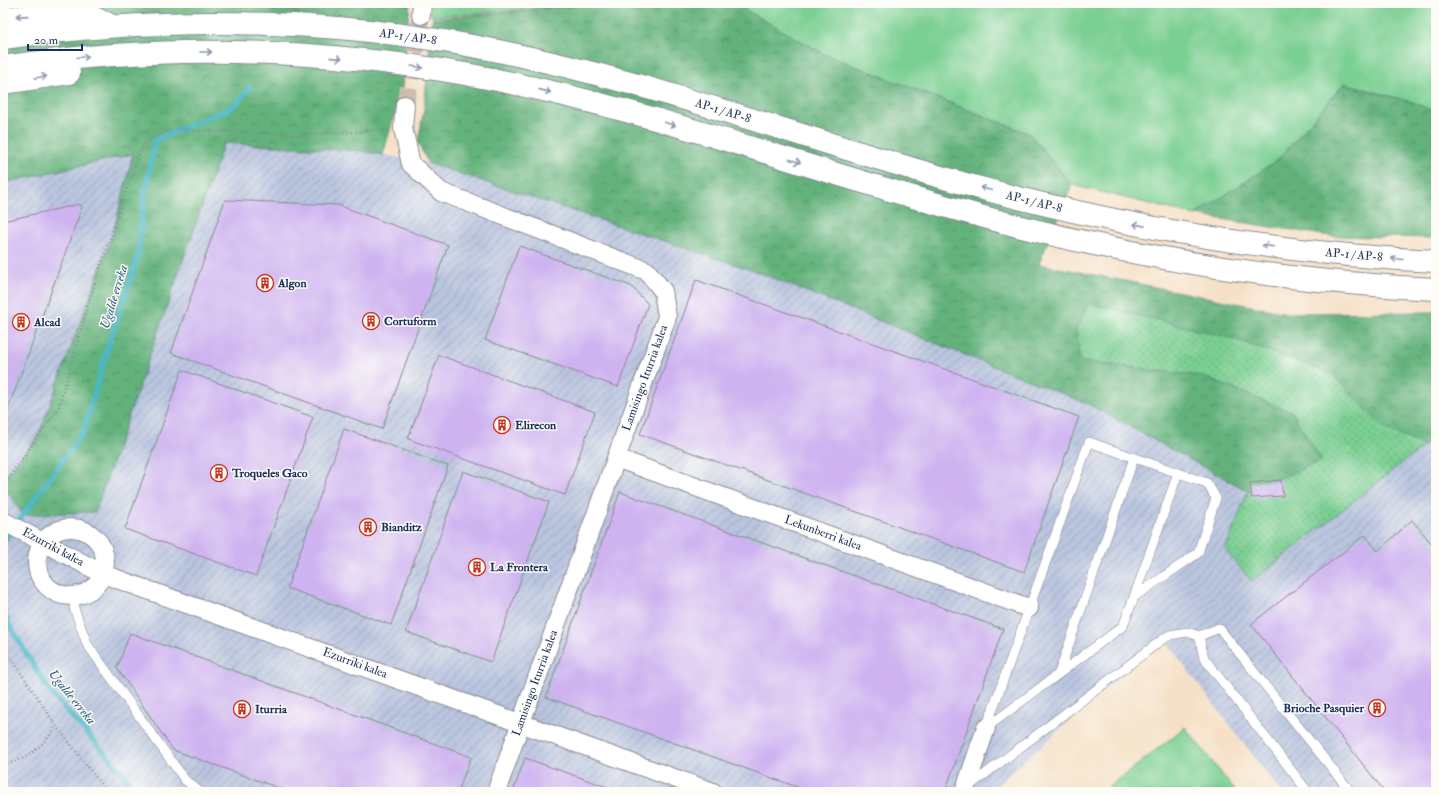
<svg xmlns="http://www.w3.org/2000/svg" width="1439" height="795" font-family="'IM FELL Double Pica',serif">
<defs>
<pattern id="industrial-furrows" width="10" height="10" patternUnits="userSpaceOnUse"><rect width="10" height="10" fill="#b9c4de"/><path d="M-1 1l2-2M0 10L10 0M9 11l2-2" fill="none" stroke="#96a0b7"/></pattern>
<pattern id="forest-crowns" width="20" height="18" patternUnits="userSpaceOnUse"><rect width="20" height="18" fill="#63b27c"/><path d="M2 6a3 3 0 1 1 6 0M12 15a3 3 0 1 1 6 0" fill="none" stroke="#519169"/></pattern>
<pattern id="garden-dots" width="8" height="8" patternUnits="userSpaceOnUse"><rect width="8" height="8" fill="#7acf92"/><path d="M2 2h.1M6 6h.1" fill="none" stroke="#63a87a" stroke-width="1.8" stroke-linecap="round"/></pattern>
</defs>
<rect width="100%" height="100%" fill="#fdfcf7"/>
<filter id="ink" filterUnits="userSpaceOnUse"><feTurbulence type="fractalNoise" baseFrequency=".025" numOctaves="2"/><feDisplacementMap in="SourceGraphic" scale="8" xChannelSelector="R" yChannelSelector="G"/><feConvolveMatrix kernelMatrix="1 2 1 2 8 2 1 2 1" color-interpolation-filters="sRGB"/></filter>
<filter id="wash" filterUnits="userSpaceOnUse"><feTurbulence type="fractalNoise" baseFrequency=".012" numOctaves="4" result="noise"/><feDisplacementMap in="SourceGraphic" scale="16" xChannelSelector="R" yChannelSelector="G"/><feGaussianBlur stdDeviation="0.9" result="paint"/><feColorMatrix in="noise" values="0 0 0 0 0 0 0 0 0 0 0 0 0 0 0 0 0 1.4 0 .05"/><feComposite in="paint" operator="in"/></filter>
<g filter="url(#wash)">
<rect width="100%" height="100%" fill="#f5e0c5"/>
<!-- industrial -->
<path fill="url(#industrial-furrows)" d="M242 129 428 163 755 271 1088 404 1248 491 1225 550 1252 581 1436 437V792H1281L1163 638 989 792H3V183Z"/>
<!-- green -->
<path fill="#7acf92" stroke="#4a7f78" d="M427 3H598L432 17Z
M733 3H1436V113L1415 103 1344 83 1278 160 1195 215 1072 185 1030 134 824 54Z
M1185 727 1236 792H1103Z"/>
<!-- forest -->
<path fill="url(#forest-crowns)" stroke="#3f706d" d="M3 3H410L402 87 383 155 361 151 224 143 95 512 23 515 3 485V480L39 434 113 234 133 154 3 183Z
M608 3H733L824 54 1030 134 1072 185 1039 264 1286 313 1436 312V437L1424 446 1384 429 1332 374 1234 339 1080 361 1201 376 1292 412 1322 461 1248 491 1088 404 755 271 428 163 418 143 424 109 432 19Z
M1344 84 1415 103 1436 113V238L1330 236 1195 215 1278 160Z"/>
<!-- garden -->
<path fill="url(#garden-dots)" stroke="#4a7f78" d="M1088 303 1234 339 1332 374 1384 428 1424 446 1252 581 1225 550 1248 491 1322 461 1292 412 1201 376 1080 361 1076 329Z"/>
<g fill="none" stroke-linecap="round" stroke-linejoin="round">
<!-- stream -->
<path stroke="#4cb8c7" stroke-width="5.5" d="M3 542 83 433 107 350 138 257 145 194 155 140 233 107 250 88
M3 607 9 625 50 692 112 761 137 792"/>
</g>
<g id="blocks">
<!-- building -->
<path fill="#ceb3f0" d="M225 200 338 205 448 245 382 429 171 353Z
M80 204 82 207 3 423V221Z
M519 246 631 286 648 304 618 387 485 340Z
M696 280 1079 417 1024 572 640 434Z
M439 355 595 412 565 495 408 439Z
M182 370 313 417 256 576 125 529Z
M344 429 448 466 391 625 287 588Z
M463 471 549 502 491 662 406 632Z
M1281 480 1283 496 1252 498 1250 483Z
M620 492 1003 629 945 792H811L546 697Z
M1412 520 1436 549V792H1385L1251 624 1365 535 1378 551Z
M130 633 471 757 458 792H290L173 750 117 668Z
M525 758 621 792H513Z"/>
</g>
</g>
<g filter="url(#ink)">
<use href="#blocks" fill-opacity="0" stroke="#888892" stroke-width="1"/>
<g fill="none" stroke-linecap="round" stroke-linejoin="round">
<!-- street-tunnel -->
<path stroke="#c9bdb0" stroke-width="18" stroke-dasharray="18 9" stroke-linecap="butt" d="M405 105 421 15"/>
<!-- lane casing -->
<g stroke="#888892" stroke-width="10">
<path id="lane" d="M1089 442 1207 483 1216 498 1198 553 1134 597 1123 626 986 728Z
M76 596 74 608 87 644 185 780 200 792
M1134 597 1178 473
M1199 636 1204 658 1308 792
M1059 673 1134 458
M968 787 1163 639 1170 635 1187 632 1199 636 1219 628 1351 792"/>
</g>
<!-- street casing -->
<g stroke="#888892" stroke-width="20">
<path id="street" d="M421 15 422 3
M405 105 403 128 411 164 441 192 647 271 663 291 667 317 496 792
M616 458 1029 608
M3 521 103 574 713 792
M37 562a34 34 0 1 1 68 0a34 34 0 1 1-68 0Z
M964 792 986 728"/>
</g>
<!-- highway casing -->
<g stroke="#888892" stroke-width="24">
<path id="highway" d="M3 18 81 12 111 25
M3 38C160 16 322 18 478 47 649 79 812 143 980 188 1129 228 1282 254 1436 261
M3 67C157 44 317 48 471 75 642 106 806 169 973 214 1123 256 1280 282 1436 289
M3 83 69 73"/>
</g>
<!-- path -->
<path stroke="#888892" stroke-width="2.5" stroke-dasharray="1 3" stroke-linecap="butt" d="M3 485 58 409 93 288 140 151 147 142 157 135 175 129 286 135 359 132 386 128
M3 646 55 724 107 792
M3 764C23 763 48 744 55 725"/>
<!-- lane -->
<use href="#lane" stroke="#fff" stroke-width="9"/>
<!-- street -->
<use href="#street" stroke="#fff" stroke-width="18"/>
<!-- highway -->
<use href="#highway" stroke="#fff" stroke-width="22"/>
</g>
<!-- one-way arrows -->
<defs><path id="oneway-shaft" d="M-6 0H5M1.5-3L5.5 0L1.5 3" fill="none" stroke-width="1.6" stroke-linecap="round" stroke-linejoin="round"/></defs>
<g stroke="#8d97ae">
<use href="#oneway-shaft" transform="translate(22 16) rotate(176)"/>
<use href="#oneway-shaft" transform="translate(206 52)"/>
<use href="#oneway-shaft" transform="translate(83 57) rotate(-5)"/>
<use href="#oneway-shaft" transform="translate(336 58) rotate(4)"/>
<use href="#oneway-shaft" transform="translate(417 67) rotate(9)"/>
<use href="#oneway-shaft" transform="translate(41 77) rotate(-9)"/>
<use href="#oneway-shaft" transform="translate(545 91) rotate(13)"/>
<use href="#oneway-shaft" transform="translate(670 124) rotate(17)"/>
<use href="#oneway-shaft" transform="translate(795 161) rotate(17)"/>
<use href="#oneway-shaft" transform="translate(986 189) rotate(-166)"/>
<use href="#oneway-shaft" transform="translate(1139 225) rotate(-169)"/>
<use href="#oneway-shaft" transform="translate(1268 246) rotate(-173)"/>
<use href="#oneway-shaft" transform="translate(1397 259) rotate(-175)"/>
</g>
</g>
<!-- icons -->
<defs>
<g id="building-ring" transform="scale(0.9)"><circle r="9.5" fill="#fdfcf7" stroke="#c8321e" stroke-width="1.5"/><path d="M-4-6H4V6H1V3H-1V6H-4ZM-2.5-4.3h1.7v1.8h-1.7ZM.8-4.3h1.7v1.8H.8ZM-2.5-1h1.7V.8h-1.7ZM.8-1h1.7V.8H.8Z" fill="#c8321e"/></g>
</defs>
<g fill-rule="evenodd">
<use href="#building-ring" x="265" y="283"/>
<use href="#building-ring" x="371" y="321"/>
<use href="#building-ring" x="21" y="322"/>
<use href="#building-ring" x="502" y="425"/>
<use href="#building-ring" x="219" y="473"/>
<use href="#building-ring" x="368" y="527"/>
<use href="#building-ring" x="477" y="567"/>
<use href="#building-ring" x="1377" y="708"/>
<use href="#building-ring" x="242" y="709"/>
</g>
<g text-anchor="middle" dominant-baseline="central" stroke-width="3" stroke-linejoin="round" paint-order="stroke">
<!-- street labels -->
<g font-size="12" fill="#1b2f5e" stroke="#fdfcf7">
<text transform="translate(408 37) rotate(8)">AP-1 / AP-8</text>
<text transform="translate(723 111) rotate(17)">AP-1 / AP-8</text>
<text transform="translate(1034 202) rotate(14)">AP-1 / AP-8</text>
<text transform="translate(1354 255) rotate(5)">AP-1 / AP-8</text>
<text transform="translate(645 378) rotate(-70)">Lamisingo Iturria kalea</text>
<text transform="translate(823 533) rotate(20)">Lekunberri kalea</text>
<text transform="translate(53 547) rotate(28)">Ezurriki kalea</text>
<text transform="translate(355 663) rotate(20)">Ezurriki kalea</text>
<text transform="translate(535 683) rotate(-70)">Lamisingo Iturria kalea</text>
</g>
<!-- poi labels -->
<g font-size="12" font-weight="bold" fill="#1b2f5e" stroke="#fdfcf7" text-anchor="start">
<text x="278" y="283">Algon</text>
<text x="384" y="321">Cortuform</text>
<text x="34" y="322">Alcad</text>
<text x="515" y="425">Elirecon</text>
<text x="232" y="473">Troqueles Gaco</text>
<text x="381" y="527">Bianditz</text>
<text x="490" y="567">La Frontera</text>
<text x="1364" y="708" text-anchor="end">Brioche Pasquier</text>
<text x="255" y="709">Iturria</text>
</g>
<!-- water labels -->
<g font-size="13" font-style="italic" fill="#2c5f83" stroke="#fdfcf7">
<text transform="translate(114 297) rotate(-73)">Ugalde erreka</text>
<text transform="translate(72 697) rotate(51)">Ugalde erreka</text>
</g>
</g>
<!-- margin -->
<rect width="1439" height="795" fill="none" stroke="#fdfcf7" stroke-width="16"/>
<!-- scale -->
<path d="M28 44v6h54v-6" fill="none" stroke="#1b2f5e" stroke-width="2"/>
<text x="34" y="44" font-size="12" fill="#1b2f5e" stroke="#fdfcf7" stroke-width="3" paint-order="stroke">20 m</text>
</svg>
